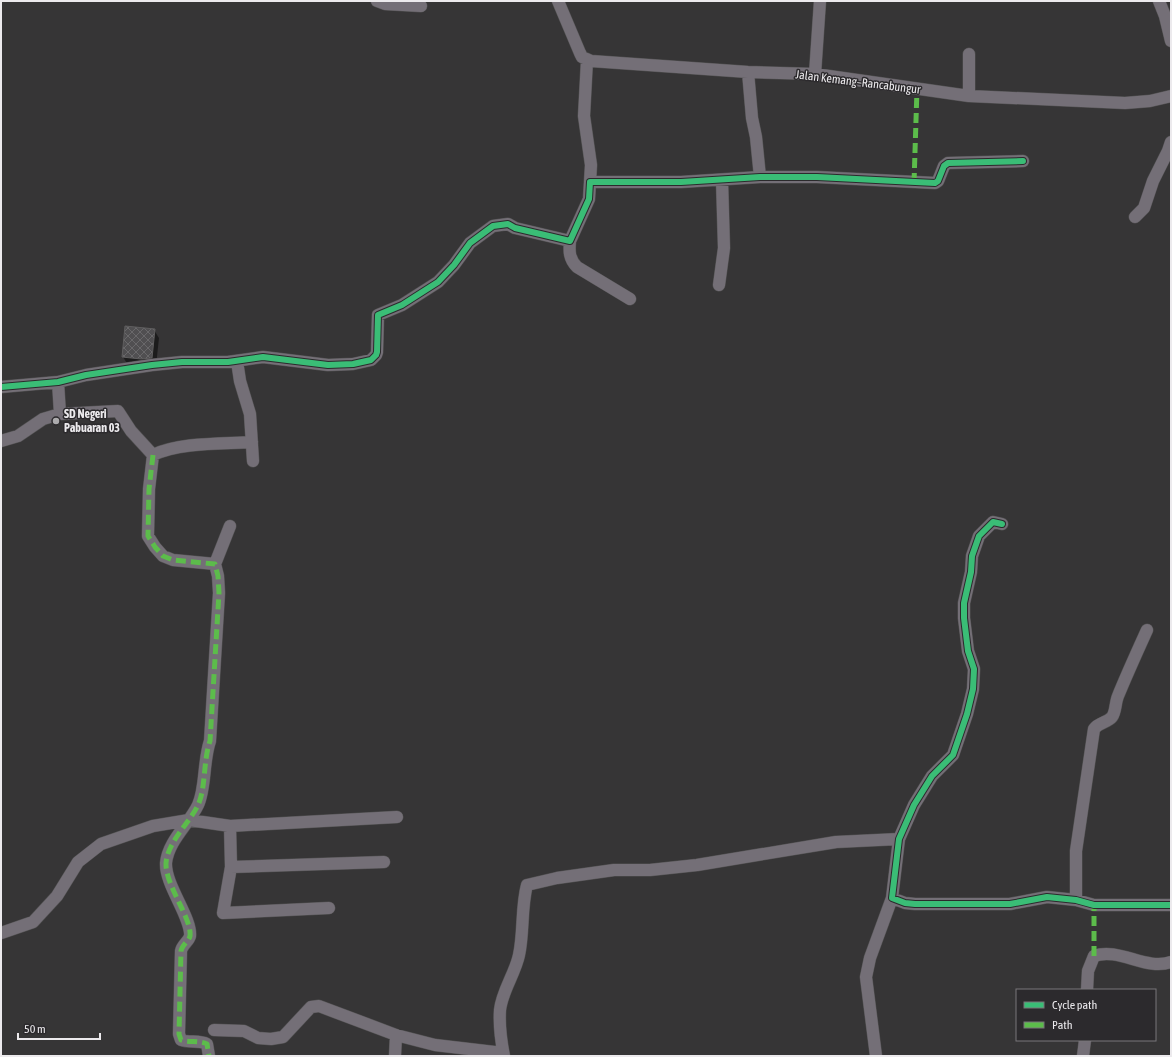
<svg xmlns="http://www.w3.org/2000/svg" width="1172" height="1057" font-family="'Asap Condensed',sans-serif">
<defs>
<pattern id="building-cross-hatch" width="8" height="8" patternUnits="userSpaceOnUse"><rect width="8" height="8" fill="#504f51"/><path d="M0 0l8 8M0 8l8-8" fill="none" stroke="#69686a"/></pattern>
</defs>
<rect width="100%" height="100%" fill="#363536"/>
<!-- shadow -->
<path fill="#0007" d="M154 330 159 338 156 366 128 365 123 357Z"/>
<!-- building -->
<path fill="url(#building-cross-hatch)" stroke="#5f5e5f" d="M125 326 155 329 152 358 141 359 122 357Z"/>
<g fill="none" stroke-linecap="round" stroke-linejoin="round">
<!-- minor casing -->
<g stroke="#535253" stroke-width="13">
<path id="minor" d="M377 1 385 4 421 6
M558 1 580 53 582 57 591 61 748 72 815 74 969 96 1125 103 1150 101 1171 96
M1159 1 1165 16 1171 41
M969 54V96
M587 60 584 116 591 165 590 182
M748 72 752 118 756 137 760 177
M815 74 820 1
M1135 217 1144 208 1153 181 1168 151 1171 142
M570 241C569 251 569 259 577 267L630 299
M719 285 724 248 722 180
M237 361 240 381 250 414 253 461
M58 382 60 414 118 411 131 431 153 455C180 442 223 444 252 442
M1 387 58 382 86 375 152 365 182 362H228L263 357 328 365 353 364 371 360 376 355 377 352 378 315 402 305 438 282 454 265 470 243 493 226 508 224 515 228 570 241 589 199 590 182H681L760 177H817L935 183 938 181 944 166 948 163 1023 161
M1 441 18 436 43 419 60 414
M153 455 149 489 148 536 155 547 163 556 173 560 215 564 218 576 219 593 210 741C203 761 206 788 198 805 189 824 168 841 166 863 165 885 192 918 190 936 189 941 182 945 181 951L179 1034 181 1040C189 1043 199 1040 207 1044L209 1056
M1002 524 993 522 979 536 972 556 971 572 964 603V618L968 651 974 669 973 689 967 714 953 755 932 776 914 805 899 839 892 898 905 903 915 904H1010L1047 897 1076 900 1094 905H1171
M215 564 230 526
M230 826 231 867 384 862
M231 867 223 913 329 908
M1076 900V851L1094 729C1099 722 1107 723 1112 717 1116 712 1115 703 1118 696 1127 674 1137 652 1147 630
M1 933 33 922 57 896 78 862 101 844 153 826 189 820 230 826 397 817
M1087 990 1088 971 1094 956C1119 947 1146 971 1171 962
M214 1030 244 1031 258 1038 271 1039 283 1037 311 1007 319 1006 396 1035 435 1045 503 1053
M395 1056 396 1035
M504 1056C501 1041 499 1025 500 1010 502 991 515 974 519 955 524 932 521 907 527 885L557 878 614 870H650L697 865 836 842 899 839
M876 1056 866 977 870 958 892 898
M1083 1056 1085 1040"/>
</g>
<!-- minor -->
<use href="#minor" stroke="#746f77" stroke-width="12"/>
<!-- quiet -->
<path stroke="#5cbc4b" stroke-width="5" stroke-dasharray="10 5" stroke-linecap="butt" d="M914 183 917 89
M153 455 149 489 148 536 155 547 163 556 173 560 215 564 218 576 219 593 210 741C203 761 206 788 198 805 189 824 168 841 166 863 165 885 192 918 190 936 189 941 182 945 181 951L179 1034 181 1040C189 1043 199 1040 207 1044L209 1056
M1094 956V905"/>
<!-- cycleway casing -->
<g stroke="#2c2a2d" stroke-width="8">
<path id="cycleway" d="M1 387 58 382 86 375 152 365 182 362H228L263 357 328 365 353 364 371 360 376 355 377 352 378 315 402 305 438 282 454 265 470 243 493 226 508 224 515 228 570 241 589 199 590 182H681L760 177H817L935 183 938 181 944 166 948 163 1023 161
M1002 524 993 522 979 536 972 556 971 572 964 603V618L968 651 974 669 973 689 967 714 953 755 932 776 914 805 899 839 892 898 905 903 915 904H1010L1047 897 1076 900 1094 905H1171"/>
</g>
<!-- cycleway -->
<use href="#cycleway" stroke="#3abd76" stroke-width="6"/>
</g>
<!-- markers -->
<circle fill="#acabad" stroke="#2c2a2d" stroke-width="1.5" cx="56" cy="421" r="4"/>
<g text-anchor="middle" dominant-baseline="central" stroke-width="3" stroke-linejoin="round" paint-order="stroke">
<!-- street labels -->
<g font-size="12" fill="#eceaed" stroke="#2c2a2d">
<text transform="translate(858 82) rotate(7)">Jalan Kemang–Rancabungur</text>
</g>
<!-- poi labels -->
<g font-size="12" font-weight="bold" fill="#eceaed" stroke="#2c2a2d" text-anchor="start">
<text x="64" y="414">SD Negeri<tspan x="64" dy="14">Pabuaran 03</tspan></text>
</g>
</g>
<!-- border -->
<rect width="1172" height="1057" fill="none" stroke="#eceaed" stroke-width="4"/>
<!-- legend -->
<rect x="1016" y="989" width="140" height="52" fill="#2c2a2d" stroke="#79777a"/>
<rect x="1024" y="1002" width="20" height="6" fill="#3abd76" stroke="#79777a"/>
<text x="1052" y="1009" font-size="12" fill="#eceaed">Cycle path</text>
<rect x="1024" y="1022" width="20" height="6" fill="#5cbc4b" stroke="#79777a"/>
<text x="1052" y="1029" font-size="12" fill="#eceaed">Path</text>
<!-- scale -->
<path d="M18 1033v6h82v-6" fill="none" stroke="#eceaed" stroke-width="2"/>
<text x="24" y="1033" font-size="12" fill="#eceaed" stroke="#2c2a2d" stroke-width="3" paint-order="stroke">50 m</text>
</svg>
